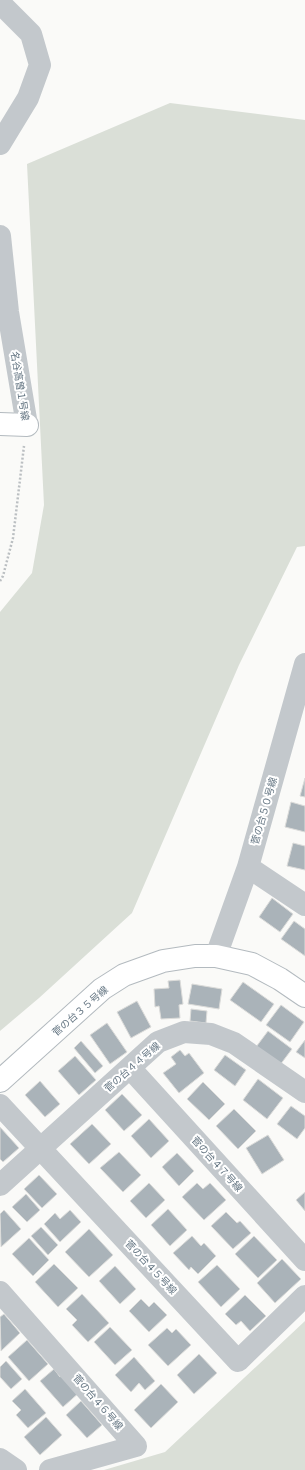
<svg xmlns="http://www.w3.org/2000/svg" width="305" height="1470" font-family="'Titillium Web','Noto Sans JP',sans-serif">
<rect width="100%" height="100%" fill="#fafaf8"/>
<!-- green -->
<path fill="#dadfd7" d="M170 103 305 120V546L297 547 239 665 132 913 39 998 0 1031V612L32 573 44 505 27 164Z
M305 1321V1470H104L165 1452Z"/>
<!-- building -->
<path fill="#aab3b9" stroke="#dcdcda" d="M305 778V797L300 796Z
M291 802 305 806V832L285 827Z
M293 843 305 846V870L287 866Z
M272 898 293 914 280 932 259 917Z
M294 921 305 929V956L281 939Z
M180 980 183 1004 179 1005 180 1018 161 1019 159 1006 155 1007 154 989 169 988 168 981Z
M243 982 274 1004 261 1022 230 1000Z
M192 984 222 989 219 1009 188 1004Z
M137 1001 151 1027 131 1038 117 1012Z
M281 1005 304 1022 290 1042 266 1025Z
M191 1009 207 1011 206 1023 190 1021Z
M107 1023 127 1052 110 1064 90 1035Z
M268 1031 292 1049 280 1065 256 1047Z
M305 1040V1058L296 1052Z
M81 1041 103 1066 95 1073 74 1048Z
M180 1050 185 1056 189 1053 204 1073 179 1093 163 1073 176 1064 171 1057Z
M225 1055 246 1070 235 1086 214 1070Z
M75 1056 96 1080 79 1095 58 1071Z
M258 1079 283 1098 267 1119 243 1100Z
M40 1081 60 1104 45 1117 25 1095Z
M203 1082 225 1104 209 1120 187 1099Z
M122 1094 142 1115 124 1131 105 1110Z
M291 1106 305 1116V1128L297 1139 277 1124Z
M234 1109 256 1131 238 1149 216 1126Z
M149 1119 169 1141 151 1158 131 1136Z
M92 1124 111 1144 89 1164 70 1144Z
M0 1127 19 1148 3 1162 0 1159Z
M268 1135 284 1160 262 1174 246 1148Z
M119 1152 141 1175 123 1192 100 1168Z
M177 1153 194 1171 179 1186 162 1167Z
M39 1175 57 1194 42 1208 24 1189Z
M149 1183 165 1200 146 1218 130 1201Z
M197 1183 203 1189 210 1183 226 1200 204 1220 182 1197Z
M305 1192V1211L296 1200Z
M26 1194 40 1210 27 1222 12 1207Z
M168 1209 187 1230 170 1246 151 1225Z
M4 1210 21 1229 1 1247 0 1214Z
M70 1210 81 1222 60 1242 44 1224 55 1213 60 1219Z
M226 1212 237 1223 240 1221 251 1233 233 1249 211 1226Z
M41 1227 58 1245 48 1255 31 1236Z
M89 1229 113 1255 89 1277 65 1252Z
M192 1236 201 1246 204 1243 216 1256 198 1274 191 1267 189 1270 173 1253Z
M254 1236 277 1260 258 1278 235 1254Z
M29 1238 49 1260 33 1276 12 1254Z
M282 1259 301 1279 275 1303 257 1283Z
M54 1264 78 1288 58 1307 35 1282Z
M217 1265 240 1289 221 1307 198 1282Z
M115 1266 136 1289 120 1304 99 1281Z
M82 1294 109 1323 88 1342 72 1325 77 1320 66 1309Z
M245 1295 266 1316 250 1331 241 1321 236 1325 225 1314Z
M141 1299 149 1307 154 1302 167 1315 149 1332 129 1311Z
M4 1314 20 1333 1 1351 0 1317Z
M110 1327 132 1350 115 1365 94 1342Z
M167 1328 172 1333 176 1329 191 1345 168 1366 148 1345Z
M27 1340 48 1364 29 1381 8 1357Z
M199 1354 217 1373 194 1394 177 1375Z
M134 1357 155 1381 145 1390 139 1383 131 1392 115 1375Z
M6 1361 22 1379 11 1389 0 1377V1367Z
M54 1369 60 1377 65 1373 81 1391 63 1407 40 1381Z
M161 1384 178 1402 151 1428 134 1410Z
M25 1389 46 1413 28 1428 16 1415 21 1410 12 1401Z
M81 1401 102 1425 87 1438 66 1415Z
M46 1417 62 1435 40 1455 24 1437Z"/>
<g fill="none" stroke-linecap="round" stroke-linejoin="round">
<!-- secondary casing -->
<g stroke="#b3babf" stroke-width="24">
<path id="secondary" d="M0 424 27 425
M0 1081 102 989 124 975 163 961 195 956H216L252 964 280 979 305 996"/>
</g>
<!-- path -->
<path stroke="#bbbfc2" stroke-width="2.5" stroke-dasharray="2 2" stroke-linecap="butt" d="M0 581 3 576 13 538 24 446"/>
<!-- street -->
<path stroke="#c3c8cc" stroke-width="22" d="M0 3 31 34 40 65 28 98 0 144
M0 236 8 312 27 425
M248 867 305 905
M216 956 248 867 305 664
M130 1068 305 1260
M0 1105 238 1361 305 1296
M0 1185 158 1042 184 1032 211 1034 234 1043 305 1092
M0 1292 136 1446 50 1470
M0 1459 16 1470"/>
<!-- secondary -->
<use href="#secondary" stroke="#fff" stroke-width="22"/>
</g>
<g text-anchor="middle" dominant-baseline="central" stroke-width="4" stroke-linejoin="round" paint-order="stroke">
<!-- street labels -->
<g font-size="10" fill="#657683" stroke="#fff">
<text transform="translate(20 386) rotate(81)">名谷高曽１号線</text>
<text transform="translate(264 811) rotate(-74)">菅の台５０号線</text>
<text transform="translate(80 1011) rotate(-41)">菅の台３５号線</text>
<text transform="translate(132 1067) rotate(-41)">菅の台４４号線</text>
<text transform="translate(217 1164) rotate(48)">菅の台４７号線</text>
<text transform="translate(151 1267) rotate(47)">菅の台４５号線</text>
<text transform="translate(98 1402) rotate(49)">菅の台４６号線</text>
</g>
</g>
</svg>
